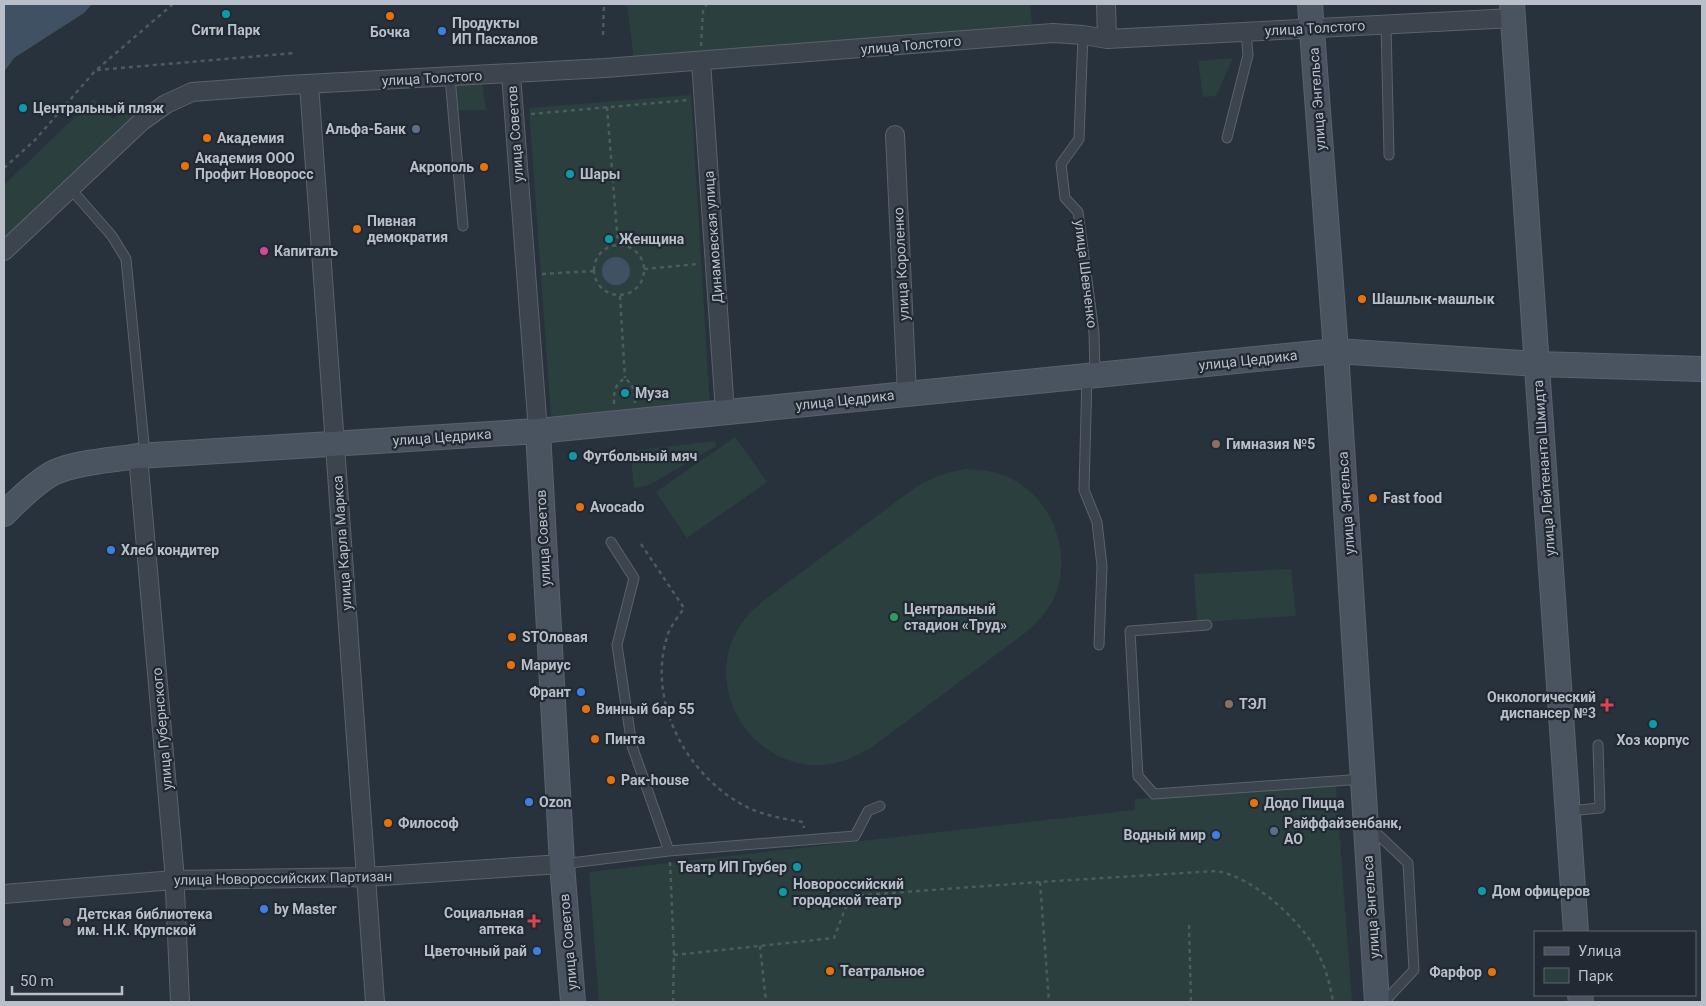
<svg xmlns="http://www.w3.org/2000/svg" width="1706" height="1006" font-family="Roboto,sans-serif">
<rect width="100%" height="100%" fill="#28323d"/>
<!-- green -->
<path fill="#2b3f3f" d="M627 4H1030L1032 24 634 60Z
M1233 58 1216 96 1203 97 1198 61Z
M482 81 486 110H456L453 82Z
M691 95 710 407 551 416 529 108Z
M94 99 113 119 131 103 139 112 4 239V185Z
M735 437 767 482 687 538 656 492Z
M715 441 716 446 649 485 634 488 630 451Z
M966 469C977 470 989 470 1000 474 1047 490 1072 544 1057 590 1051 608 1039 621 1025 633L872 747C856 756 841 764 822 765 752 769 700 687 740 626 746 616 754 609 763 601L916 487C932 477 947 472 966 469Z
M1291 569 1296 616 1197 622 1194 574Z
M1336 786 1352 1002H599L589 872 1135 810V799Z"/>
<!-- water -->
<path fill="#405164" d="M4 4H92L84 13 14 58 4 72Z
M602 271a14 14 0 1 1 28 0a14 14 0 1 1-28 0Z"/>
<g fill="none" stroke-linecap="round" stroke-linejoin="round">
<!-- lane casing -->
<g stroke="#5a626b" stroke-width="11">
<path id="lane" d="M1386 25 1389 155
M1083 35 1079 139 1061 164 1065 198 1078 212 1094 333 1095 375
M450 77 463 226
M1227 138 1248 55 1246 32
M70 188 112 236 126 259 145 454
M1087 376 1084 490 1097 522 1102 566 1099 645
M611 542 634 578 617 645 632 746 669 851
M1207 625 1130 631 1138 776 1154 794 1363 779
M1568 811 1600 808 1598 745
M1370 827 1408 863 1414 970 1384 1002
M562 864 669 851 855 836 868 811 880 806"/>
</g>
<!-- street casing -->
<g stroke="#5a626b" stroke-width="20">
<path id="street" d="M1106 4 1107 39
M701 61 725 412
M511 74 538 431
M309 84 375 1002
M895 135 907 394
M4 251 142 121 166 104 192 92 287 85 605 68 1053 33 1083 35 1107 39 1513 18
M138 456 174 868 180 1002
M4 894 174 880 367 877 562 864"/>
</g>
<!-- secondary casing -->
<g stroke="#5a626b" stroke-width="26">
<path id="secondary" d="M1310 4 1336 351 1377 1002
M1512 4 1576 932
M538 431 562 864 573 1002
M4 514C16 502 40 479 55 472 78 462 113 460 138 456L538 431 1336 351 1537 364 1702 369
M1580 995 1581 1002"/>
</g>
<!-- path -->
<path stroke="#4a5c5d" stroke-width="2.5" stroke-dasharray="4 4" stroke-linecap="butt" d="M603 35 604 4
M701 46 703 11 707 4
M97 70 295 53
M607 107 618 245
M531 114 689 100
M4 168 35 140 95 71 173 4
M594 270a25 25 0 1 1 50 0a25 25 0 1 1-50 0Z
M644 269 698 264
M542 274 593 271
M620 296 625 378
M614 404C614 392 614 385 625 378 634 386 635 392 635 403
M641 544 684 608C679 616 671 625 668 634 645 701 688 780 751 809 767 816 785 819 803 822L804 828
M670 862 674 955 673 1002
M1040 882 1049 1002
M1189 925 1191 1002
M760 946 766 1002
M674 955 834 938 850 896 1040 882 1217 871C1252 877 1297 917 1315 948 1325 965 1330 983 1333 1002"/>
<!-- lane -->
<use href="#lane" stroke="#3c444e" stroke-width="9"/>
<!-- street -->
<use href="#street" stroke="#3c444e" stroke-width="18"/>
<!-- secondary -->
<use href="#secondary" stroke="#4a5360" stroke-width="24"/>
</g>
<!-- markers -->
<g fill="#0f9aa8" stroke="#212933" stroke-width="2">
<circle cx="226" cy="14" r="5"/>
<circle cx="23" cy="108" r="5"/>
<circle cx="570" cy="174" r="5"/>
<circle cx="609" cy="239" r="5"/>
<circle cx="625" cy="393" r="5"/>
<circle cx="573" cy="456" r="5"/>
<circle cx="1653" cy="724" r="5"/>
<circle cx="797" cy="867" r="5"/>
<circle cx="1482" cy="891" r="5"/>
<circle cx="783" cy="892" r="5"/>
</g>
<g fill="#e8710a" stroke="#212933" stroke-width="2">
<circle cx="390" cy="16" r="5"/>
<circle cx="207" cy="138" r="5"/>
<circle cx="185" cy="166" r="5"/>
<circle cx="484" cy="167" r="5"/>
<circle cx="357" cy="229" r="5"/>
<circle cx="1362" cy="299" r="5"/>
<circle cx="1373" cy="498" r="5"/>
<circle cx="580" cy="507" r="5"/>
<circle cx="512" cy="637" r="5"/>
<circle cx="511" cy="665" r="5"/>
<circle cx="586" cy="709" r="5"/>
<circle cx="595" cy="739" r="5"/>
<circle cx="611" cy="780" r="5"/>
<circle cx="1254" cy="803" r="5"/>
<circle cx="388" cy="823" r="5"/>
<circle cx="830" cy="971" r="5"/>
<circle cx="1492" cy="972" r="5"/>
</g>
<g fill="#3f7fe0" stroke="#212933" stroke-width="2">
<circle cx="442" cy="31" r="5"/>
<circle cx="111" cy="550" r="5"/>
<circle cx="581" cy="692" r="5"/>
<circle cx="529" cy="802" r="5"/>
<circle cx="1216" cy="835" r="5"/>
<circle cx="264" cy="909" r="5"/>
<circle cx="537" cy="951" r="5"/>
</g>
<g fill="#5c6f8a" stroke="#212933" stroke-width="2">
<circle cx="416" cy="129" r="5"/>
<circle cx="1274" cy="831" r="5"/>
</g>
<circle fill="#d1479c" stroke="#212933" stroke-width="2" cx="264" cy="251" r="5"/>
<g fill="#8d6e63" stroke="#212933" stroke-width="2">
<circle cx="1216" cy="444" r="5"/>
<circle cx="1229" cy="704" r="5"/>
<circle cx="67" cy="922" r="5"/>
</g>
<circle fill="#2e9e5b" stroke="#212933" stroke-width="2" cx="894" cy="617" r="5"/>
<g fill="#e0444e" stroke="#212933" stroke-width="2">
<path d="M1604.5 697.5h5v5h5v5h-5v5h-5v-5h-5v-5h5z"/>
<path d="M531.5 913.5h5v5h5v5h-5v5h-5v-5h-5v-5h5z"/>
</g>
<g text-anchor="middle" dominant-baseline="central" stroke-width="4.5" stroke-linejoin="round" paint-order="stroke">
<!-- poi labels -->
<g font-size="14" font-weight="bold" fill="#b8bfc8" stroke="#212933" text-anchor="start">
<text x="452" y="23">Продукты<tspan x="452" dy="16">ИП Пасхалов</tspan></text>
<text x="226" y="30" text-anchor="middle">Сити Парк</text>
<text x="390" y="32" text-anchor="middle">Бочка</text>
<text x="33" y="108">Центральный пляж</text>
<text x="406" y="129" text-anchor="end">Альфа-Банк</text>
<text x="217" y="138">Академия</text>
<text x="195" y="158">Академия ООО<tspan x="195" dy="16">Профит Новоросс</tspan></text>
<text x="474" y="167" text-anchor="end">Акрополь</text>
<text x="580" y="174">Шары</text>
<text x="367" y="221">Пивная<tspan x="367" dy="16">демократия</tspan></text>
<text x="619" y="239">Женщина</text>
<text x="274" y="251">Капиталъ</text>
<text x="1372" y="299">Шашлык-машлык</text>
<text x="635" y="393">Муза</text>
<text x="1226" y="444">Гимназия №5</text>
<text x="583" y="456">Футбольный мяч</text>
<text x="1383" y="498">Fast food</text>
<text x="590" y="507">Avocado</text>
<text x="121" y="550">Хлеб кондитер</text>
<text x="904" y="609">Центральный<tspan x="904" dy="16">стадион «Труд»</tspan></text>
<text x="522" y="637">STOловая</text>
<text x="521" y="665">Мариус</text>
<text x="571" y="692" text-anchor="end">Франт</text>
<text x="1596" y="697" text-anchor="end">Онкологический<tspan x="1596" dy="16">диспансер №3</tspan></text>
<text x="1239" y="704">ТЭЛ</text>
<text x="596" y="709">Винный бар 55</text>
<text x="605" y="739">Пинта</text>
<text x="1653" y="740" text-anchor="middle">Хоз корпус</text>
<text x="621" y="780">Рак-house</text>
<text x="539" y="802">Ozon</text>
<text x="1264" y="803">Додо Пицца</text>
<text x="398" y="823">Философ</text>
<text x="1284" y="823">Райффайзенбанк,<tspan x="1284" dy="16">АО</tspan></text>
<text x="1206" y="835" text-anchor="end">Водный мир</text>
<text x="787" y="867" text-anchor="end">Театр ИП Грубер</text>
<text x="793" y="884">Новороссийский<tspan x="793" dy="16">городской театр</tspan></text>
<text x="1492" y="891">Дом офицеров</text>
<text x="274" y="909">by Master</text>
<text x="524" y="913" text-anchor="end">Социальная<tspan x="524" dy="16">аптека</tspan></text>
<text x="77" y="914">Детская библиотека<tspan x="77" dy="16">им. Н.К. Крупской</tspan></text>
<text x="527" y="951" text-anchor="end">Цветочный рай</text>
<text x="840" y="971">Театральное</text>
<text x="1482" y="972" text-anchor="end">Фарфор</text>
</g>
<!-- street labels -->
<g font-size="14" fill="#b8bfc8" stroke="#212933">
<text transform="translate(1315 28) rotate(-3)">улица Толстого</text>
<text transform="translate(911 45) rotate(-5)">улица Толстого</text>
<text transform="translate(432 78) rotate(-3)">улица Толстого</text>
<text transform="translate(1317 99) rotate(-94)">улица Энгельса</text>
<text transform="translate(515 134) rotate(-94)">улица Советов</text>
<text transform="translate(713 237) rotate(-94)">Динамовская улица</text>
<text transform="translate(901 264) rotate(-93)">улица Короленко</text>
<text transform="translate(1086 274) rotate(83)">улица Шевченко</text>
<text transform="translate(1248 360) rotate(-6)">улица Цедрика</text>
<text transform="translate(845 400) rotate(-6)">улица Цедрика</text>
<text transform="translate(442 437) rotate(-4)">улица Цедрика</text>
<text transform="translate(1544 468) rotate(-94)">улица Лейтенанта Шмидта</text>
<text transform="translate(1346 503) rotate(-94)">улица Энгельса</text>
<text transform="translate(543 538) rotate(-93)">улица Советов</text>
<text transform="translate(342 543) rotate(-94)">улица Карла Маркса</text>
<text transform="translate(162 729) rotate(-95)">улица Губернского</text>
<text transform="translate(283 878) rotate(-1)">улица Новороссийских Партизан</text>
<text transform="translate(1371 907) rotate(-94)">улица Энгельса</text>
<text transform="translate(568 942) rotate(-95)">улица Советов</text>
</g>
</g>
<!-- border -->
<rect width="1706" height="1006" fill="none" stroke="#b8bfc8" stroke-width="10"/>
<!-- legend -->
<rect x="1534" y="931" width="162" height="65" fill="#212933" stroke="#5d656f"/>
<rect x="1544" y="947" width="25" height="8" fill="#4a5360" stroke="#5d656f"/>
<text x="1578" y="956" font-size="15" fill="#b8bfc8">Улица</text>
<rect x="1544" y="968" width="25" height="15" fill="#2b3f3f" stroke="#5d656f"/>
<text x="1578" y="981" font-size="15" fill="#b8bfc8">Парк</text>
<!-- scale -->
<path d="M12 986v8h110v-8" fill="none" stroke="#b8bfc8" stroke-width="2.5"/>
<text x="20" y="986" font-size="15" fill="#b8bfc8" stroke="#212933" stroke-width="4" paint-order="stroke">50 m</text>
</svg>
